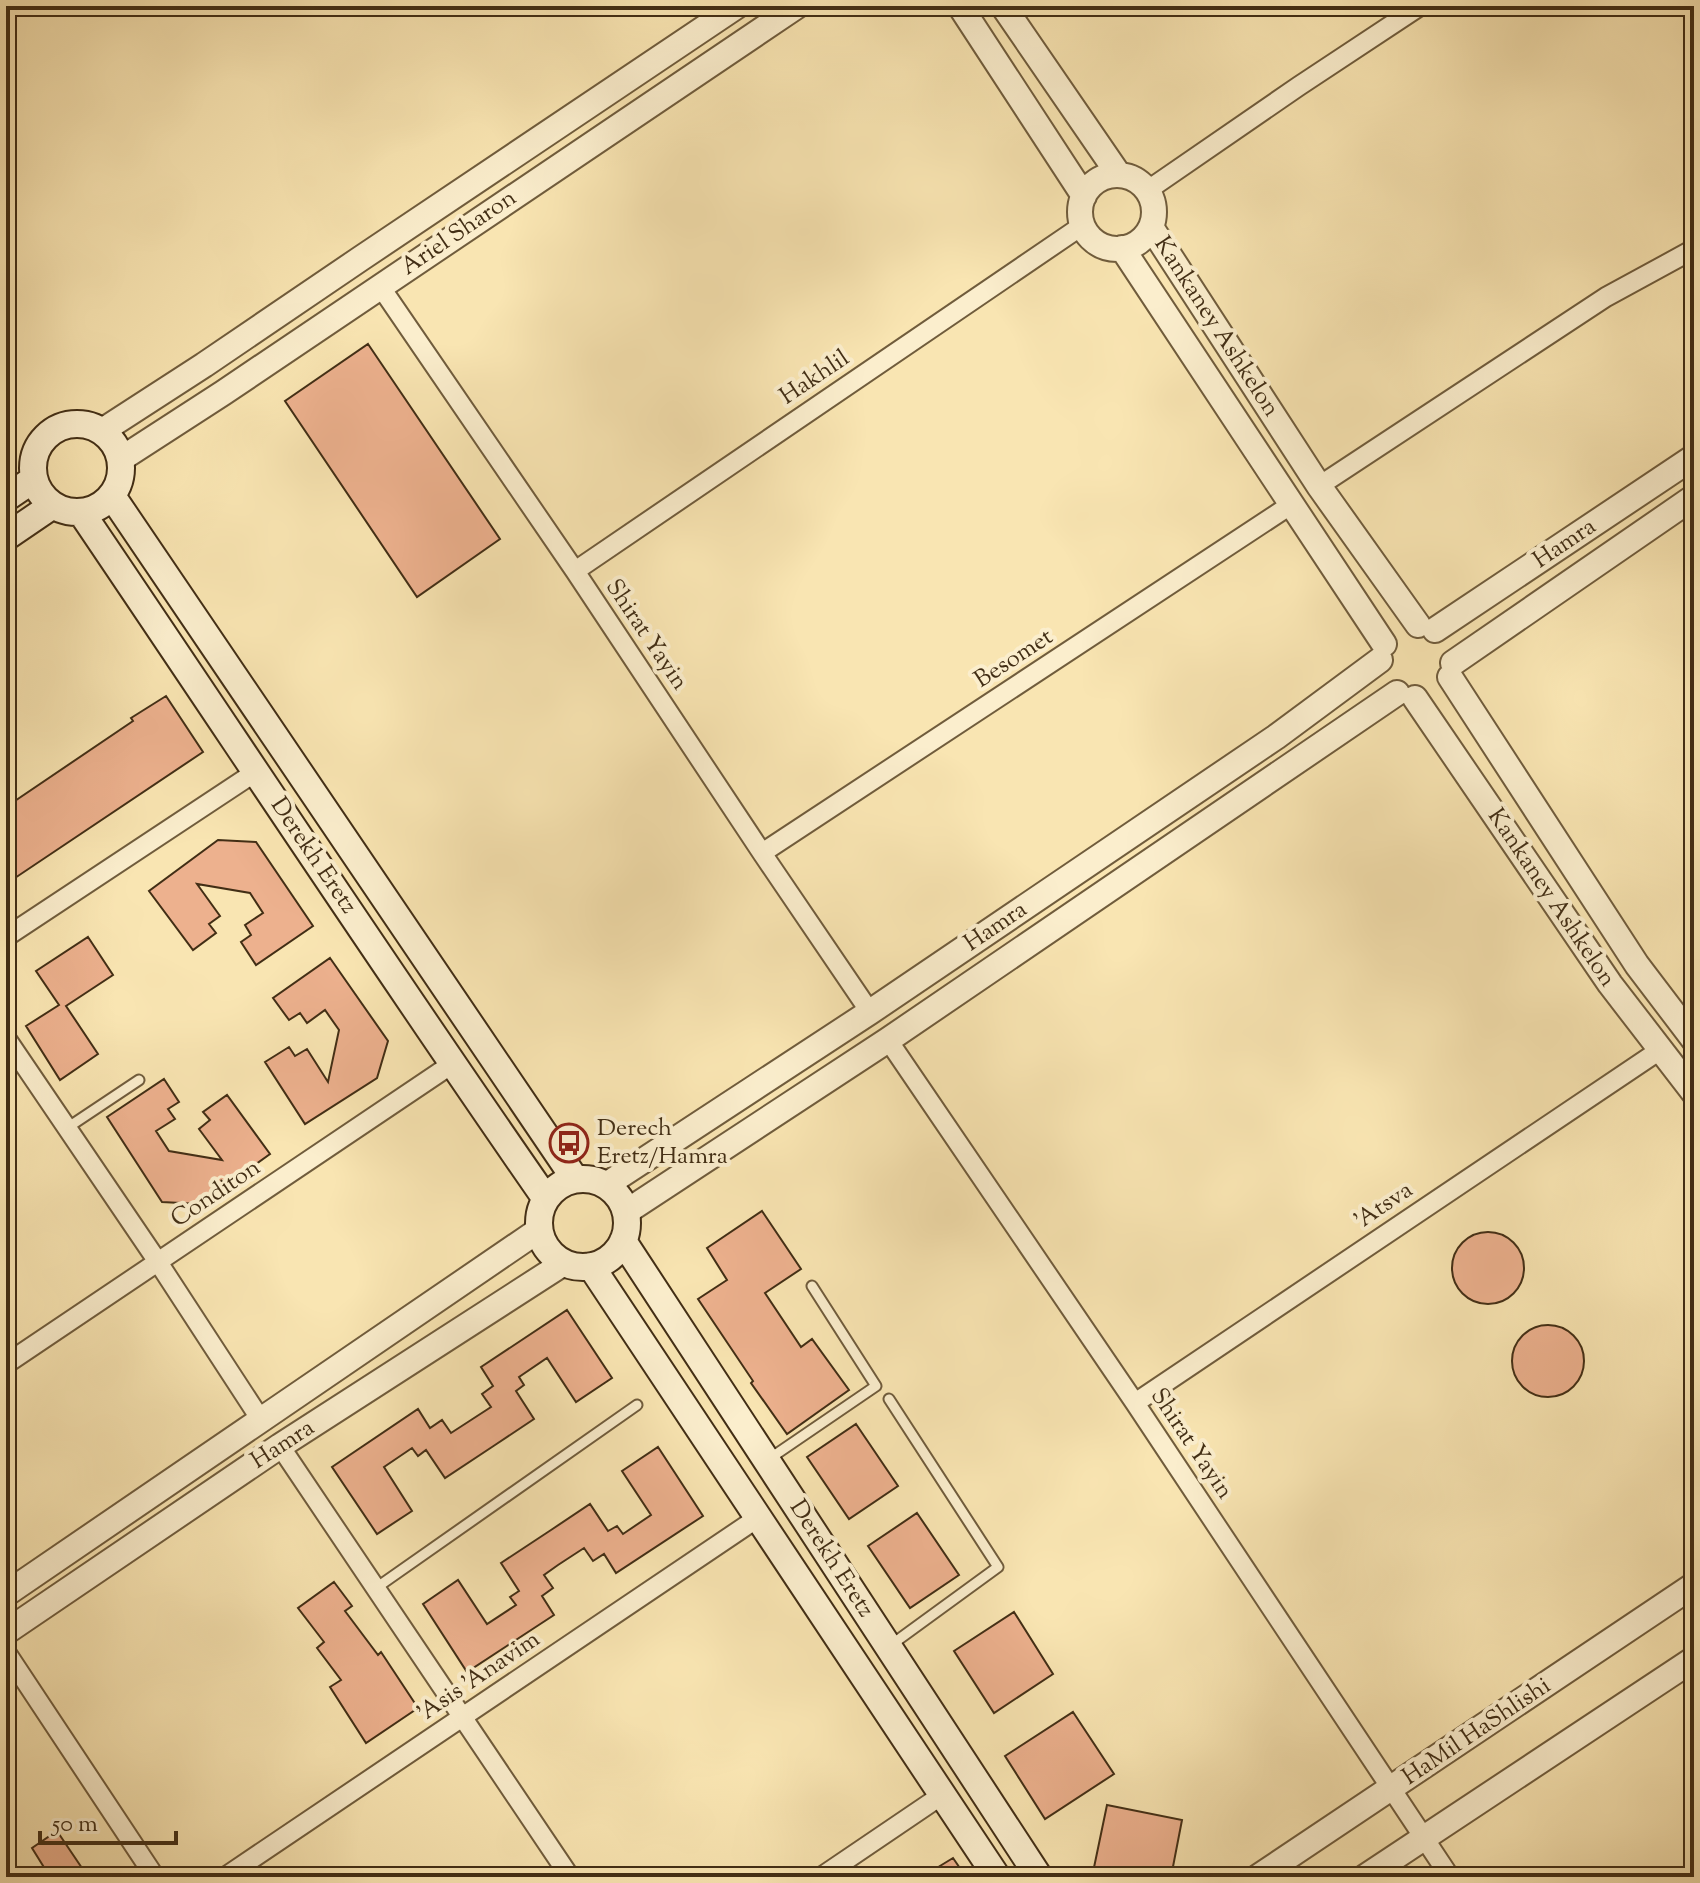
<svg xmlns="http://www.w3.org/2000/svg" width="1700" height="1883" font-family="'Sorts Mill Goudy',serif">
<rect width="100%" height="100%" fill="#f9e5b2"/>
<filter id="stains"><feTurbulence type="fractalNoise" baseFrequency=".0025" numOctaves="4"/><feColorMatrix values="0 0 0 0 .2 0 0 0 0 .09 0 0 0 0 .02 0 0 0 .5 -.17"/></filter>
<radialGradient id="worn" r=".72"><stop offset=".6" stop-color="#630" stop-opacity="0"/><stop offset="1" stop-color="#630" stop-opacity=".3"/></radialGradient>
<!-- building -->
<path fill="#edb18e" stroke="#422e15" stroke-width="2" d="M368 344 500 539 417 597 285 401Z
M166 696 203 752 6 884V807L133 721 131 718Z
M218 840 256 842 313 926 256 965 241 942 251 935 245 925 263 913 250 893 197 884 220 916 209 924 216 933 193 950 149 891Z
M88 937 113 975 66 1006 98 1054 60 1080 26 1026 59 1005 36 971Z
M330 958 388 1041 377 1078 305 1124 265 1062 289 1047 295 1056 307 1049 328 1082 339 1030 325 1010 307 1023 300 1013 289 1020 273 998Z
M164 1079 179 1102 168 1109 175 1119 156 1131 169 1151 222 1160 199 1129 210 1120 203 1112 227 1095 270 1154 200 1204 162 1202 107 1117Z
M762 1211 801 1269 765 1293 801 1347 812 1339 849 1390 787 1434 751 1383 753 1381 698 1299 727 1280 707 1248Z
M1452 1268a36 36 0 1 1 72 0a36 36 0 1 1-72 0Z
M567 1310 612 1378 576 1402 547 1358 519 1377 524 1385 516 1391 534 1419 495 1445 445 1478 426 1450 418 1456 412 1448 384 1467 412 1511 377 1534 332 1467 418 1409 430 1428 442 1420 451 1433 491 1407 482 1394 493 1386 481 1367Z
M1512 1361a36 36 0 1 1 72 0a36 36 0 1 1-72 0Z
M856 1424 898 1486 849 1519 807 1457Z
M658 1447 703 1516 616 1573 604 1554 593 1561 584 1548 558 1565 544 1575 553 1588 542 1596 554 1615 467 1672 423 1604 458 1580 487 1624 516 1605 510 1597 519 1591 501 1563 551 1530 590 1504 608 1531 617 1526 623 1534 651 1515 622 1471Z
M917 1513 959 1575 910 1608 868 1546Z
M334 1582 352 1606 345 1611 378 1655 381 1652 418 1708 366 1743 330 1687 341 1680 317 1648 324 1642 298 1608Z
M1014 1612 1053 1674 994 1713 954 1651Z
M1073 1712 1114 1774 1045 1819 1005 1756Z
M1107 1805 1182 1820 1171 1877H1092Z
M57 1831 88 1877H50L32 1848Z
M953 1858 966 1877H922Z"/>
<g fill="none" stroke-linecap="round" stroke-linejoin="round">
<!-- service casing -->
<g stroke="#705c3c" stroke-width="13">
<path id="service" d="M67 1128 139 1080
M889 1399 998 1567 891 1645
M769 1459 876 1386 812 1286
M376 1588 637 1405"/>
</g>
<!-- minor casing -->
<g stroke="#705c3c" stroke-width="22">
<path id="minor" d="M1148 190 1299 86 1420 6
M380 286 575 571 762 853 870 1012
M1319 486 1606 297 1694 249
M575 571 1083 225
M762 853 1292 504
M6 937 257 771
M6 1038 158 1262 261 1420
M888 1040 1135 1403 1450 1877
M6 1364 452 1064
M1135 1403 1660 1050
M280 1446 570 1877
M6 1652 155 1877
M225 1877 759 1517
M821 1877 942 1795"/>
</g>
<!-- tertiary casing -->
<g stroke="#705c3c" stroke-width="28">
<path id="tertiary" d="M960 6 1084 196
M1003 6 1119 175
M1080 212a37 37 0 1 1 74 0a37 37 0 1 1-74 0Z
M1151 227 1319 486 1418 625
M1122 248 1384 644
M102 431 204 365 360 259 737 6
M121 459 223 393 797 6
M1435 630 1694 457
M1453 663 1694 497
M1450 677 1637 965 1694 1040
M1415 698 1610 984 1694 1093
M606 1185 870 1012 1276 737 1380 660
M626 1212 888 1040 1397 693
M6 1594 539 1230
M6 1632 280 1446 564 1263
M1258 1877 1694 1585
M1365 1877 1694 1659"/>
</g>
<!-- secondary casing -->
<g stroke="#422e15" stroke-width="30">
<path id="secondary" d="M33 468a44 44 0 1 1 88 0a44 44 0 1 1-88 0Z
M112 496 575 1179
M6 498 34 479
M81 512C236 741 388 972 546 1199
M6 537 53 505
M539 1223a44 44 0 1 1 88 0a44 44 0 1 1-88 0Z
M623 1241 1039 1877
M591 1266 997 1877"/>
</g>
<!-- service -->
<use href="#service" stroke="#fbeecd" stroke-width="9"/>
<!-- minor -->
<use href="#minor" stroke="#fbeecd" stroke-width="18"/>
<!-- tertiary -->
<use href="#tertiary" stroke="#fbeecd" stroke-width="24"/>
<!-- secondary -->
<use href="#secondary" stroke="#fbeecd" stroke-width="26"/>
</g>
<!-- icons -->
<defs>
<g id="bus-ring" transform="scale(2)"><circle r="9.5" fill="#fbeecd" stroke="#8f2418" stroke-width="1.5"/><path d="M-5-6H5V4H4V6H2V4H-2V6H-4V4H-5ZM-3.5-4V0h7V-4ZM-3.5 1.2v1.5H-2V1.2ZM2 1.2v1.5H3.5V1.2Z" fill="#8f2418"/></g>
</defs>
<g fill-rule="evenodd">
<use href="#bus-ring" x="569" y="1143"/>
</g>
<g text-anchor="middle" dominant-baseline="central" stroke-width="8" stroke-linejoin="round" paint-order="stroke">
<!-- street labels -->
<g font-size="24" fill="#422e15" stroke="#fbeecd">
<text transform="translate(459 233) rotate(-34)">Ariel Sharon</text>
<text transform="translate(1216 327) rotate(57)">Kankaney Ashkelon</text>
<text transform="translate(815 378) rotate(-34)">Hakhlil</text>
<text transform="translate(1565 544) rotate(-34)">Hamra</text>
<text transform="translate(646 635) rotate(56)">Shirat Yayin</text>
<text transform="translate(1014 659) rotate(-33)">Besomet</text>
<text transform="translate(313 856) rotate(56)">Derekh Eretz</text>
<text transform="translate(1551 898) rotate(56)">Kankaney Ashkelon</text>
<text transform="translate(996 927) rotate(-34)">Hamra</text>
<text transform="translate(216 1194) rotate(-34)">Conditon</text>
<text transform="translate(1384 1206) rotate(-34)">'Atsva</text>
<text transform="translate(1191 1444) rotate(56)">Shirat Yayin</text>
<text transform="translate(283 1445) rotate(-33)">Hamra</text>
<text transform="translate(831 1559) rotate(57)">Derekh Eretz</text>
<text transform="translate(479 1677) rotate(-34)">'Asis 'Anavim</text>
<text transform="translate(1477 1732) rotate(-34)">HaMil HaShlishi</text>
</g>
<!-- poi labels -->
<g font-size="24" fill="#422e15" stroke="#fbeecd" text-anchor="start">
<text x="597" y="1129">Derech<tspan x="597" dy="28">Eretz/Hamra</tspan></text>
</g>
</g>
<!-- margin -->
<rect width="1700" height="1883" fill="none" stroke="#f9e5b2" stroke-width="32"/>
<rect x="8" y="8" width="1684" height="1867" fill="none" stroke="#422e15" stroke-width="4"/>
<rect x="16" y="16" width="1668" height="1851" fill="none" stroke="#422e15" stroke-width="2"/>
<!-- scale -->
<path d="M40 1831v12h136v-12" fill="none" stroke="#422e15" stroke-width="4"/>
<text x="52" y="1831" font-size="24" fill="#422e15" stroke="#fbeecd" stroke-width="6" paint-order="stroke">50 m</text>
<rect width="100%" height="100%" filter="url(#stains)"/>
<rect width="100%" height="100%" fill="url(#worn)"/>
</svg>
